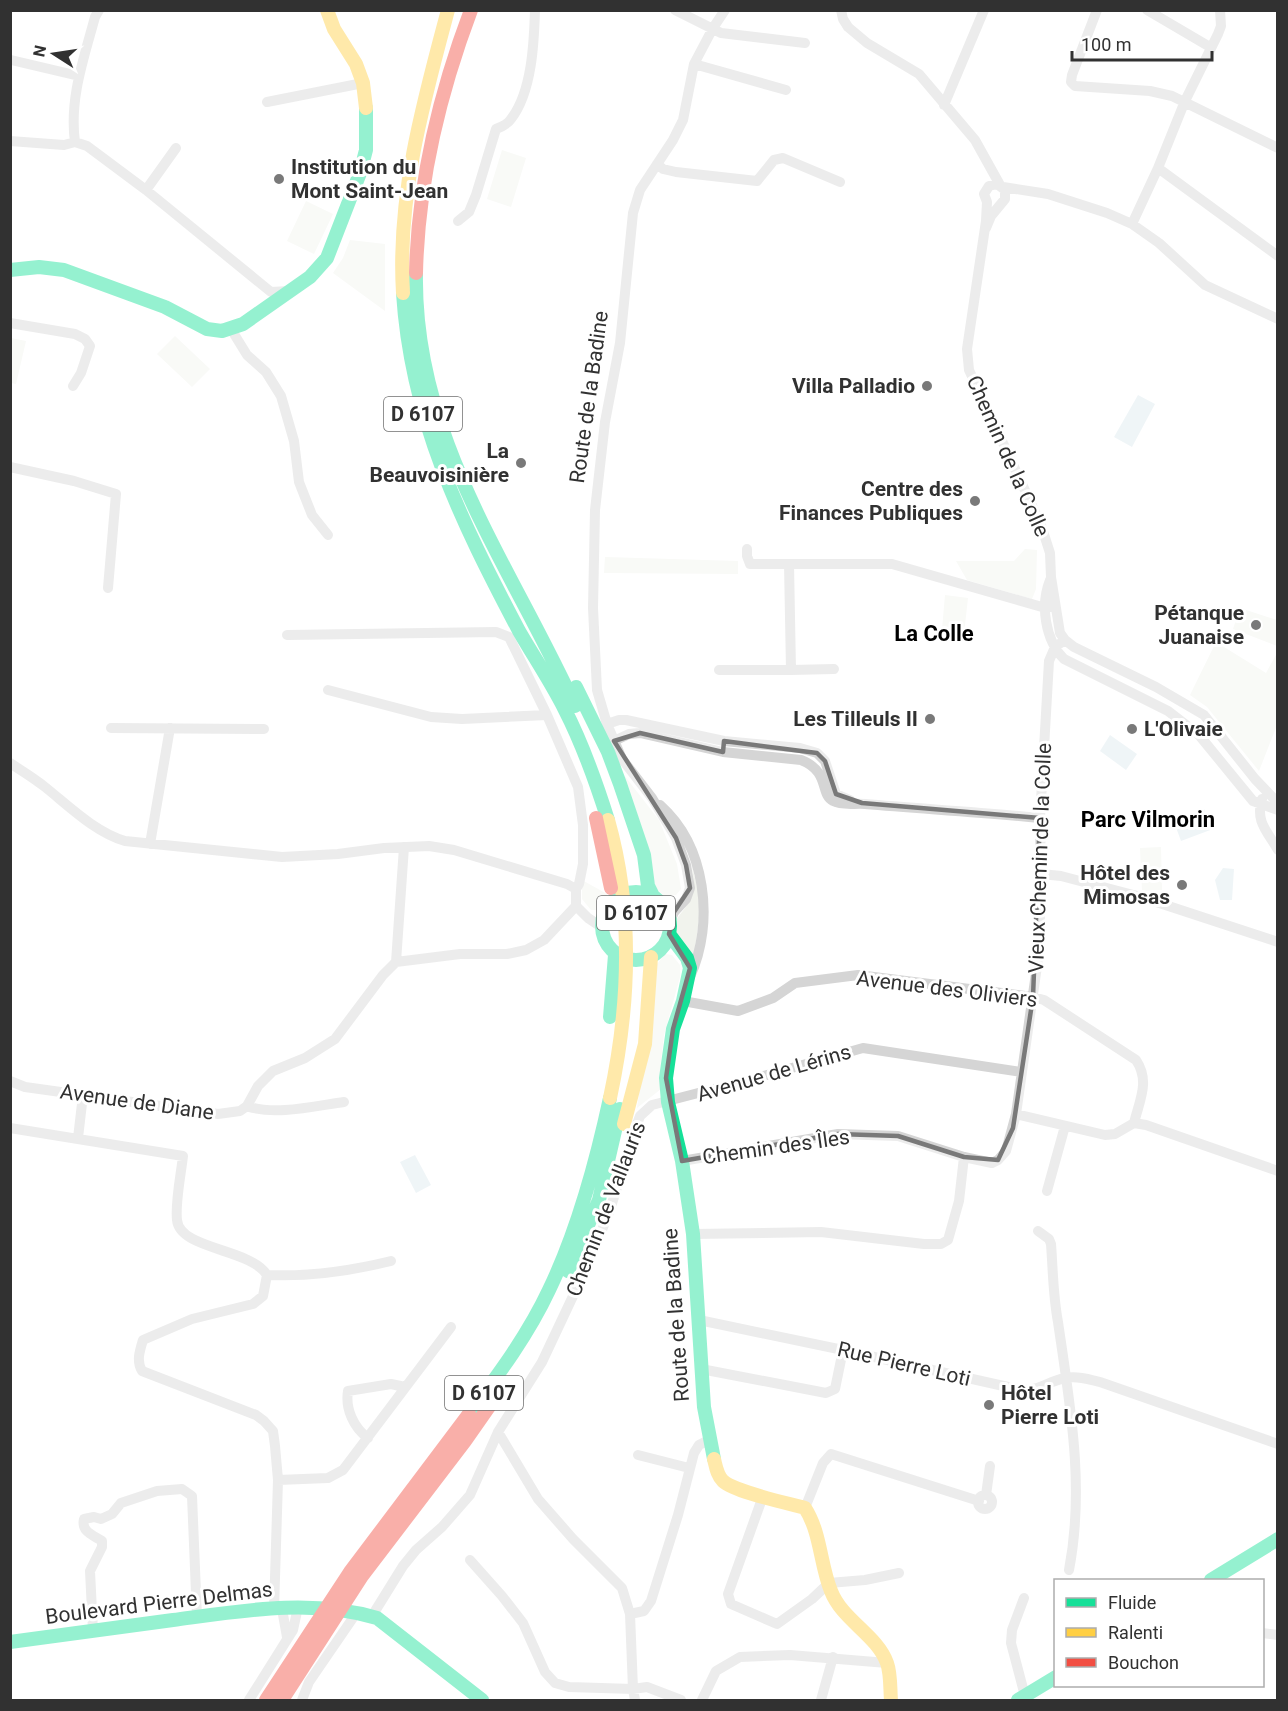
<svg xmlns="http://www.w3.org/2000/svg" width="1288" height="1711" font-family="Roboto,sans-serif">
<rect width="100%" height="100%" fill="#fff"/>
<!-- green -->
<path fill="#f1f3ed" d="M502 150 526 158 511 207 487 199Z
M306 201 333 214 314 254 287 241Z
M350 240 385 244V311L333 273 343 258Z
M175 336 210 369 192 387 157 354Z
M11 338 26 341 16 384 11 383Z
M1025 549 1037 550 1036 589 1032 599 967 580 956 561H1014Z
M605 557 738 561V574L604 573Z
M945 595 968 598 963 643 941 641Z
M1240 608 1277 620V646L1233 629Z
M1216 642 1266 673 1277 653V725L1259 771 1207 707 1190 695Z
M624 775 659 820 677 864 681 889 676 895 664 896 656 888Z
M1161 847 1162 890 1142 891 1140 848Z
M691 862 701 903 694 957C687 945 680 943 673 933 674 921 678 917 685 908 697 894 694 878 691 862Z
M582 880 607 894 605 904 598 910H591L582 899Z
M665 954 672 955 680 965V977L664 1035 660 1069 661 1089 637 1108 657 964Z"/>
<!-- water -->
<path fill="#dce9ee" d="M1138 395 1155 404 1132 447 1114 437Z
M1110 735 1137 754 1126 770 1100 751Z
M1204 809 1213 829 1181 841 1174 822Z
M1223 868 1234 869 1232 900H1220L1215 880Z
M415 1155 431 1185 416 1193 400 1162Z"/>
<g fill="none" stroke-linecap="round" stroke-linejoin="round">
<!-- street -->
<path stroke="#d5d5d5" stroke-width="10" d="M675 10 721 33 805 43
M841 10 843 19 848 27 867 43 919 74 975 140 1000 185
M1097 10 1072 75 1071 82 1075 86 1150 91 1172 96 1278 148
M1147 10 1210 47
M11 60 79 76
M694 64 786 90
M267 102 363 83
M944 105 984 10
M10 141 64 145 75 142 87 146 146 190 271 292 290 291
M75 142C69 99 84 58 95 17L99 10
M657 164 663 169 676 172 757 181 774 160 783 158 840 182
M1158 168 1278 256
M1003 187 1048 194 1107 213 1132 224 1159 243 1205 285 1278 319
M146 190 176 148
M458 221 469 212 476 195 496 129C501 127 508 124 511 119 532 92 534 43 535 10
M1132 224 1158 168 1185 101 1218 34 1221 26 1220 10
M986 228 991 216 1005 199V190L997 184 989 186 984 194 987 202 986 221 967 349 969 370 1041 525 1050 553 1051 577 1060 633 1065 640 1074 647 1156 687 1204 715 1255 779 1278 803
M10 323 75 334 85 339 90 346 81 373 73 386
M231 329 247 355 266 372 281 396 294 441 299 482 312 515 328 535
M10 467 74 481 116 494 108 588
M747 549V556L750 564H892L1042 607H1052
M1050 580C1040 605 1045 640 1064 659L1168 711 1199 735 1253 801 1278 810
M287 635 496 632 509 637 547 715 578 787 583 825V864L579 884 576 889V906L588 918 603 928
M719 670H791L789 564
M791 670 834 669
M328 690 431 717 462 719 547 715
M607 724 619 720H626L724 741 800 748 817 753 825 761 836 794 850 800
M111 728 264 729
M614 741 629 734 640 733 723 752 801 760C830 771 820 795 833 801 842 806 855 803 865 804 923 809 982 812 1040 818
M10 763C22 771 34 778 45 787 70 807 95 832 125 841L282 857 338 854 384 848 429 846 454 850 567 884 576 889
M1262 799C1255 821 1267 831 1278 850
M660 805C706 846 715 922 690 977
M150 844 170 728
M1041 874 1061 876 1141 897 1278 942
M670 922 674 912 686 899 690 888 686 865 676 838 652 798 622 759 607 724 597 690 593 608 595 510 605 422 620 343 633 213 640 190 673 140 683 120 694 64 713 28 725 10
M396 962 404 847
M683 1001 738 1011 773 998 795 983 858 975 1033 997 1044 1000 1136 1060C1150 1081 1140 1099 1134 1123
M10 1081 25 1087 218 1114 240 1111 247 1106 258 1086 273 1071 305 1058 335 1039 383 975 396 962 460 954H507L526 950 544 940 576 906
M247 1106C274 1116 315 1106 344 1102
M1016 1114 1105 1135 1115 1134 1134 1123 1146 1125 1278 1171
M10 1128 183 1156C181 1174 175 1203 177 1220 180 1250 250 1248 267 1275L263 1296 253 1304 192 1319 143 1340C140 1350 136 1361 142 1371L256 1415 264 1421 273 1431 275 1446 278 1480 274 1610
M78 1138 83 1095
M682 1161 838 1134 898 1136 964 1157 992 1163 998 1160 1006 1151 1016 1114 1039 952 1041 874 1040 818 1049 661 1055 647 1065 640
M1047 1191 1065 1126
M1038 1231 1049 1239 1051 1244C1053 1270 1053 1296 1058 1322 1070 1405 1085 1487 1069 1570
M693 1234 821 1232 924 1244H941L948 1240 959 1201 964 1157
M267 1275C309 1277 350 1271 391 1261
M699 1320 843 1350 1017 1389C1040 1392 1045 1382 1065 1378 1077 1376 1088 1379 1100 1382L1278 1444
M701 1369 826 1393 835 1389 843 1350
M368 1438C354 1428 345 1409 348 1391L391 1384 405 1387
M638 1455 689 1468
M278 1480 328 1478 343 1470 451 1327
M986 1495 990 1466
M978 1502a7 7 0 1 1 14 0a7 7 0 1 1-14 0Z
M763 1496 728 1594 731 1604 777 1624 812 1599 829 1583 865 1580 899 1573
M805 1508 823 1463 831 1454 979 1501
M470 1560 502 1596 523 1623 545 1672 555 1683 569 1687 633 1689 647 1687 681 1700
M1024 1598 1012 1630 1011 1643 1025 1696
M282 1609 287 1637
M630 1614 644 1611 651 1601 678 1515 694 1453 699 1445 709 1440
M372 1616 403 1566 416 1550 442 1527 470 1495 498 1432
M93 1631 90 1571 102 1547V1541C93 1535 81 1532 84 1519L94 1517 101 1519 112 1514 121 1503 157 1491 182 1489 192 1496 197 1617
M1262 1633 1278 1635
M249 1700 293 1630 298 1607
M302 1700 309 1682 357 1612
M635 1700 633 1689 630 1614 622 1588 573 1539 538 1499 498 1432 542 1362 590 1260 610 1210 633 1135 640 1116 652 1105 756 1078 863 1048 1021 1072
M702 1700 716 1671 740 1657 790 1655 887 1663
M821 1700 833 1657"/>
<!-- fast -->
<path stroke="#16e098" stroke-width="14" d="M10 270 39 267 64 270 165 307 207 329 222 331 243 324 310 277 327 258 360 173 366 150V108
M416 273C413 437 510 564 575 706
M403 293C411 420 461 521 519 631 534 657 551 682 565 710 583 745 596 782 608 820
M576 687 608 752 620 784 644 855 648 886 654 898
M602 926a34 34 0 1 1 68 0a34 34 0 1 1-68 0Z
M669 934 687 958 690 968 683 1001 673 1029 666 1078 668 1102 682 1161 693 1234 704 1407 714 1459
M610 1017 615 955
M568 1271 599 1200 620 1109
M469 1414C498 1375 528 1335 549 1290 578 1230 596 1163 610 1098
M1211 1580 1278 1539
M10 1642C64 1635 119 1627 173 1620 240 1611 311 1598 377 1618L482 1700
M1018 1700 1056 1677"/>
<!-- slow -->
<path stroke="#ffcf43" stroke-width="14" d="M327 10 334 29 356 64 363 83 366 108
M403 293C397 196 423 103 448 10
M608 820C634 912 630 1005 610 1098
M624 1124 645 1044 651 957
M714 1459C716 1467 717 1475 723 1481 735 1492 787 1503 805 1508 821 1533 820 1564 831 1591 842 1620 877 1635 887 1663 891 1674 890 1689 891 1700"/>
<!-- jam -->
<path stroke="#f24e42" stroke-width="14" d="M416 273C418 182 439 95 471 10
M596 818 611 888
M266 1700 350 1572 469 1414
M282 1700 362 1576 465 1441 493 1401"/>
</g>
<!-- marked area -->
<path d="M0 0H1288V1711H0ZM640 733 723 752 724 741 817 753 825 761 836 794 862 803 1040 818 1033 997 1013 1128 998 1160 964 1157 898 1136 838 1134 682 1161 666 1078 673 1029 690 968 669 934 674 912 690 888 686 865 676 838 614 741Z" fill="#fff" fill-opacity=".55" fill-rule="evenodd"/>
<path fill="none" stroke="#797979" stroke-width="4.5" stroke-linejoin="round" d="M640 733 723 752 724 741 817 753 825 761 836 794 862 803 1040 818 1033 997 1013 1128 998 1160 964 1157 898 1136 838 1134 682 1161 666 1078 673 1029 690 968 669 934 674 912 690 888 686 865 676 838 614 741Z"/>
<!-- markers -->
<g fill="#797979" stroke="#fff" stroke-width="2">
<circle cx="279" cy="179" r="6"/>
<circle cx="927" cy="386" r="6"/>
<circle cx="521" cy="463" r="6"/>
<circle cx="975" cy="501" r="6"/>
<circle cx="1256" cy="625" r="6"/>
<circle cx="930" cy="719" r="6"/>
<circle cx="1132" cy="729" r="6"/>
<circle cx="1182" cy="885" r="6"/>
<circle cx="989" cy="1405" r="6"/>
</g>
<g text-anchor="middle" dominant-baseline="central" stroke-width="6" stroke-linejoin="round" paint-order="stroke">
<!-- shield labels -->
<g fill="#fff" stroke="#6f6f6f" stroke-width="1.5">
<rect x="384" y="397" width="78" height="34" rx="4.5"/>
<rect x="597" y="896" width="78" height="34" rx="4.5"/>
<rect x="445" y="1376" width="78" height="34" rx="4.5"/>
</g>
<g font-size="20" font-weight="bold" fill="#313131">
<text x="423" y="414">D 6107</text>
<text x="636" y="913">D 6107</text>
<text x="484" y="1393">D 6107</text>
</g>
<!-- poi labels -->
<g font-size="21" font-weight="bold" fill="#313131" stroke="#fff" text-anchor="end">
<text x="291" y="167" text-anchor="start">Institution du<tspan x="291" dy="24">Mont Saint-Jean</tspan></text>
<text x="915" y="386">Villa Palladio</text>
<text x="509" y="451">La<tspan x="509" dy="24">Beauvoisinière</tspan></text>
<text x="963" y="489">Centre des<tspan x="963" dy="24">Finances Publiques</tspan></text>
<text x="1244" y="613">Pétanque<tspan x="1244" dy="24">Juanaise</tspan></text>
<text x="918" y="719">Les Tilleuls II</text>
<text x="1144" y="729" text-anchor="start">L'Olivaie</text>
<text x="1170" y="873">Hôtel des<tspan x="1170" dy="24">Mimosas</tspan></text>
<text x="1001" y="1393" text-anchor="start">Hôtel<tspan x="1001" dy="24">Pierre Loti</tspan></text>
</g>
<!-- street labels -->
<g font-size="21" fill="#313131" stroke="#fff">
<text transform="translate(589 397) rotate(-82)">Route de la Badine</text>
<text transform="translate(1008 456) rotate(66)">Chemin de la Colle</text>
<text transform="translate(1040 858) rotate(-88)">Vieux Chemin de la Colle</text>
<text transform="translate(947 989) rotate(7)">Avenue des Oliviers</text>
<text transform="translate(774 1073) rotate(-16)">Avenue de Lérins</text>
<text transform="translate(137 1102) rotate(8)">Avenue de Diane</text>
<text transform="translate(776 1147) rotate(-8)">Chemin des Îles</text>
<text transform="translate(606 1209) rotate(-69)">Chemin de Vallauris</text>
<text transform="translate(676 1315) rotate(-94)">Route de la Badine</text>
<text transform="translate(904 1364) rotate(13)">Rue Pierre Loti</text>
<text transform="translate(159 1603) rotate(-7)">Boulevard Pierre Delmas</text>
</g>
<!-- neighbourhood labels -->
<g font-size="22" font-weight="bold" fill="#000" stroke="#fff">
<text x="934" y="633">La Colle</text>
<text x="1148" y="819">Parc Vilmorin</text>
</g>
</g>
<!-- border -->
<rect width="1288" height="1711" fill="none" stroke="#313131" stroke-width="24"/>
<!-- legend -->
<rect x="1054" y="1579" width="210" height="108" fill="#ffffff" stroke="#adadad" stroke-width="1.5"/>
<rect x="1066" y="1598" width="30" height="9" fill="#16e098" stroke="#adadad" stroke-width="1.5"/>
<text x="1108" y="1609" font-size="18" fill="#313131">Fluide</text>
<rect x="1066" y="1628" width="30" height="9" fill="#ffcf43" stroke="#adadad" stroke-width="1.5"/>
<text x="1108" y="1639" font-size="18" fill="#313131">Ralenti</text>
<rect x="1066" y="1658" width="30" height="9" fill="#f24e42" stroke="#adadad" stroke-width="1.5"/>
<text x="1108" y="1669" font-size="18" fill="#313131">Bouchon</text>
<!-- north arrow -->
<g transform="translate(54 54) rotate(282)" stroke="#ffffff" stroke-width="4.5" paint-order="stroke">
<path d="M0-4.5L10 22L0 15L-10 22Z" fill="#313131"/>
<text y="-9" font-size="16" font-weight="bold" text-anchor="middle" fill="#313131">N</text>
</g>
<!-- scale -->
<path d="M1072 51v9h140v-9" fill="none" stroke="#313131" stroke-width="3"/>
<text x="1081" y="51" font-size="18" fill="#313131" stroke="#ffffff" stroke-width="4.5" paint-order="stroke">100 m</text>
</svg>
